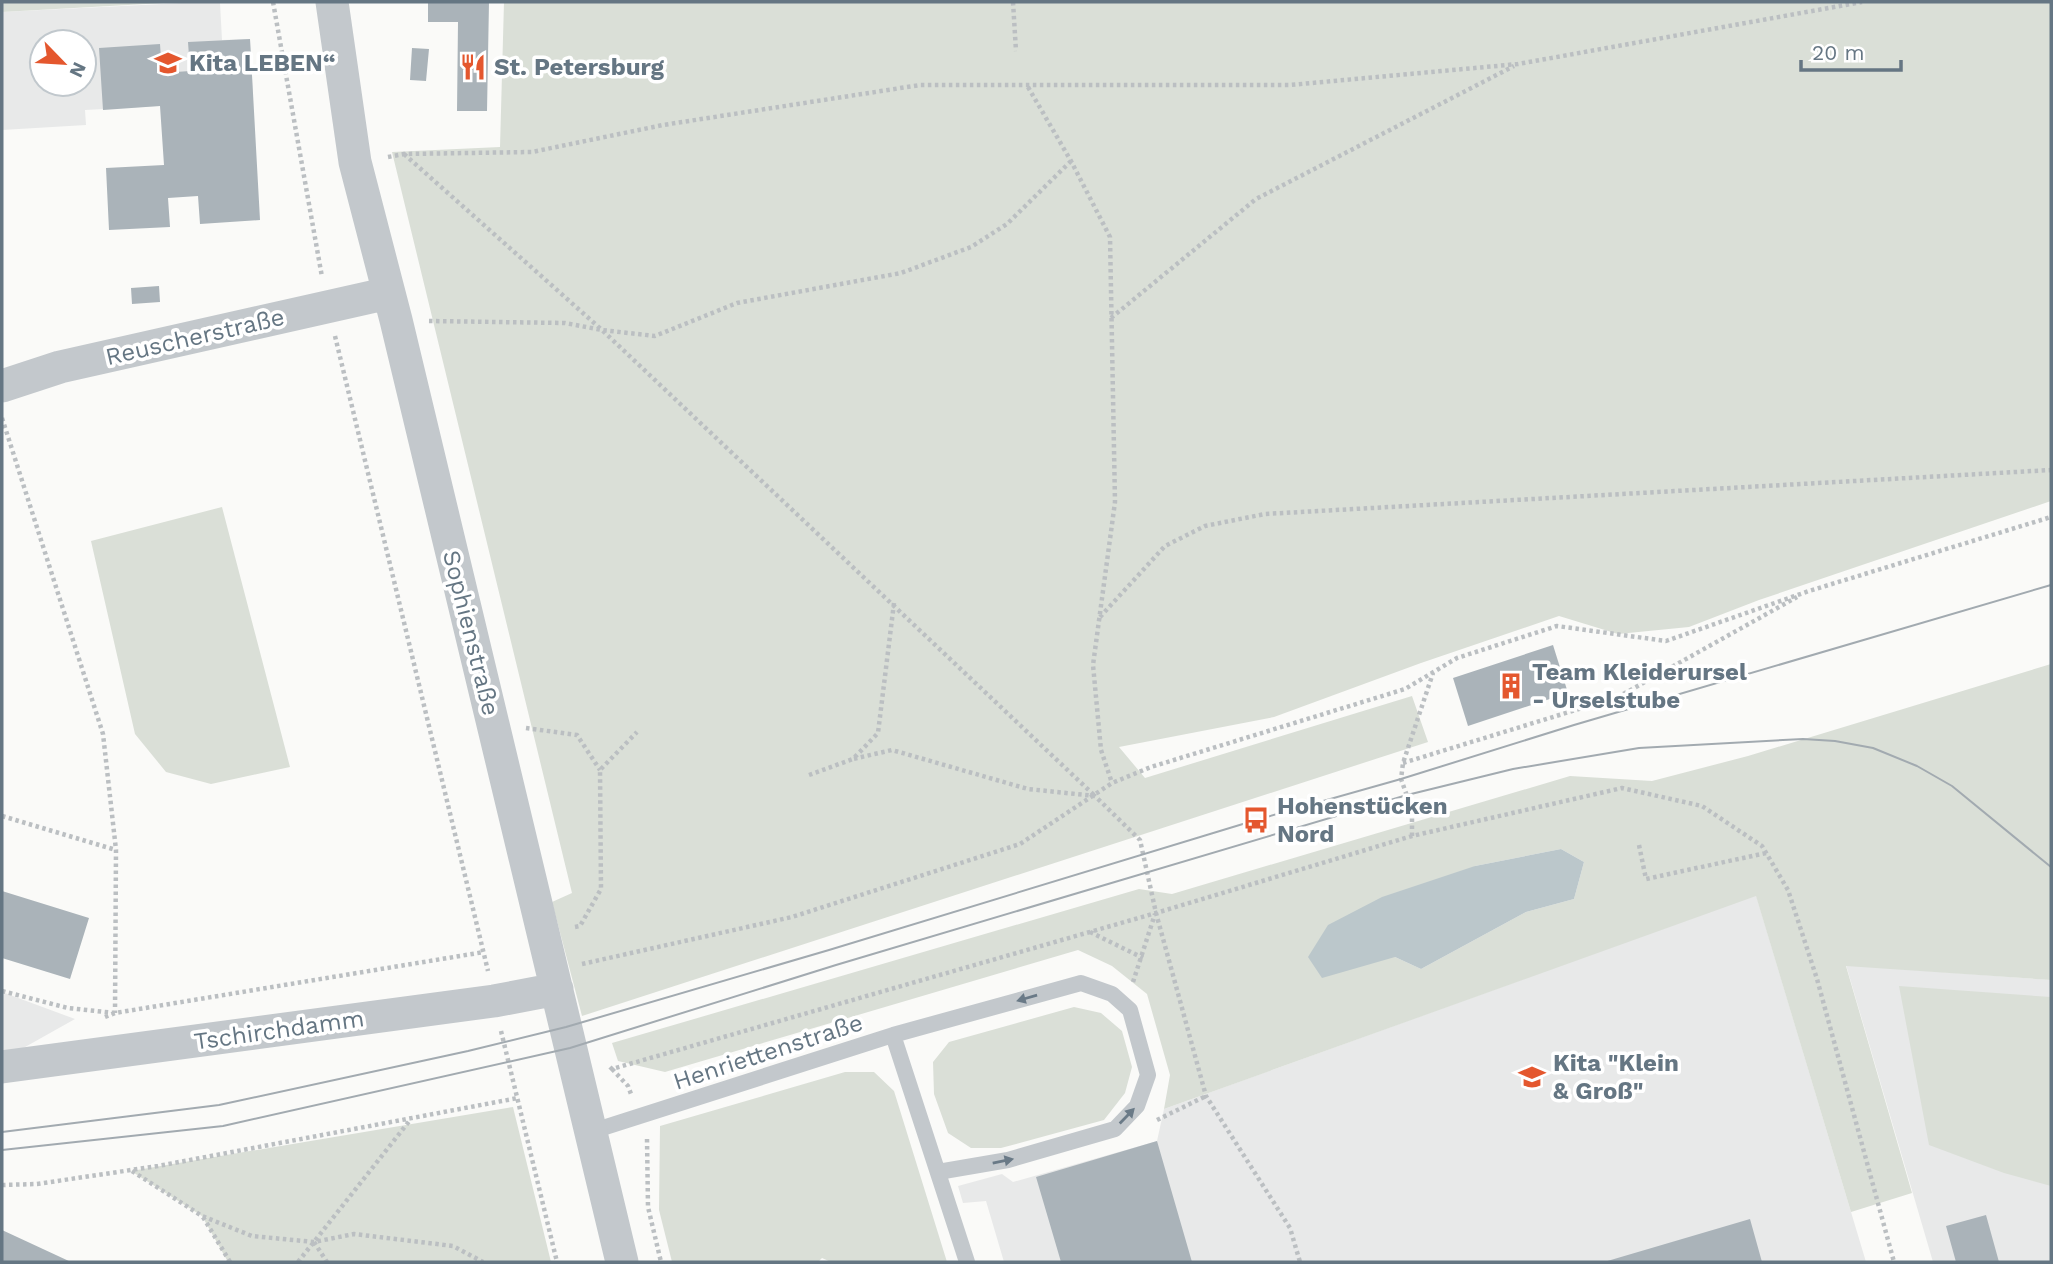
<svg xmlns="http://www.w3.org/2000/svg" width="2053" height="1264" font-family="'Work Sans',sans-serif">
<rect width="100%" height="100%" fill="#fafaf8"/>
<!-- built -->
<path fill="#e8e9e9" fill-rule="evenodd" d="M182 3H220L222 40 250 39 253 97 160 106 85 110 86 125 2 130V12ZM42 42H84V84H42Z
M1756 895 1866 1262H1004L986 1201 963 1203 958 1186 1002 1174 1013 1182 1157 1141 1164 1109Z
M1846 965 2051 980V1262H1933Z
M2 992 75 1019 2 1060Z"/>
<!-- green -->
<path fill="#dadfd7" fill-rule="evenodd" d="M2 2H182L2 12Z
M504 2H2051V501L1759 600 1689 627 1618 634 1559 616 1421 663 1274 717 1119 747 1145 778 1412 696 1428 742 582 1016 552 902 572 893 392 152 500 147Z
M222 507 290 767 211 784 166 772 135 734 91 541Z
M2051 664V980L1846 966 1912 1193 1851 1212 1756 896 1164 1109 1170 1075 1147 994 1112 966 1078 950 665 1072 618 1061 612 1043 1139 889 1172 894 1570 776 1652 781 1748 756ZM1561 849 1584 862 1574 899 1526 912 1421 969 1395 957 1475 866Z
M1899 986 2051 997V1186L2004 1173 1929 1145Z
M1074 1007 1101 1013 1122 1031 1132 1067 1125 1093 1104 1120 1001 1148H971L948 1133 934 1094 933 1062 949 1042Z
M845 1072H874L894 1091 947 1262H831L822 1258 818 1262H672L659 1210 660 1126Z
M513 1107 551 1262H228L202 1216 131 1171Z"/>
<!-- water -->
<path fill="#bbc7cb" d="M1561 849 1584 862 1574 899 1526 912 1421 969 1395 957 1322 978 1308 957 1328 925 1382 897 1475 866Z"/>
<!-- building -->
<path fill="#aab3b9" d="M428 2H489L487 111H457L458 22H428Z
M250 39 260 220 200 224 198 196 168 198 170 227 109 230 106 168 164 165 160 106 103 110 99 48 160 44 162 73 190 71 188 42Z
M412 48 429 49 426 81 410 80Z
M159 286 160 302 132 304 131 288Z
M1553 645 1568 693 1468 726 1453 678Z
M2 891 89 918 70 979 2 958Z
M1157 1141 1192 1262H1061L1036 1177Z
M1986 1215 1999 1262H1956L1946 1226Z
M1750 1219 1762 1262H1604Z
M2 1230 71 1262H2Z"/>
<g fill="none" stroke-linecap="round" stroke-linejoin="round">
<!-- path -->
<path stroke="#bbbfc2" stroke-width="4.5" stroke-dasharray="3.5 3.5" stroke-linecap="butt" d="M273 2 322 277
M1013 2 1016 51
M1028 87 1071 161 1110 237 1115 502 1093 665 1101 750 1112 783
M404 154 602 330 1095 796
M388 157 404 154 532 152 663 125 920 85H1290L1518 64 1862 2
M1111 318 1256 199 1514 66
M429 321 565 323 602 330 655 336 737 303 901 273 971 247 1007 224 1071 161
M335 336 488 971
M2 418 103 734 116 850 115 1013
M894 603 878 733 853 759 892 750 1028 789 1095 796 1140 840 1156 913 1206 1096 1290 1228 1300 1262
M1100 617 1165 546 1205 526 1265 514 2051 470
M526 728 577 735 600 770
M1403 763 1618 697 1797 597
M809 775 853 759
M2 816 116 850
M1412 836V810L1401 779 1403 763 1433 673
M1639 845 1646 879 1766 853
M575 927 580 926 601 889 600 770 637 732
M1090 932 1143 958
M582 964 792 917 1020 844 1112 783 1151 767 1405 689 1457 658 1557 626 1666 641 1809 591 2051 517
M1133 982 1155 914
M2 991 68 1008 114 1013
M105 1017 115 1013 484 952
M501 1031 557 1262
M610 1067 612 1069 1156 913 1412 836 1622 788 1702 806 1762 846 1788 890 1817 979 1894 1262
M612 1069 628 1086 631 1094
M1157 1120 1206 1096
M647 1139 648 1207 661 1262
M132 1171 202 1216 252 1236 314 1242 354 1234 453 1246 483 1262
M2 1185 37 1184 158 1166 518 1098
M203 1217 230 1262
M314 1242 327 1262
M298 1262 411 1119"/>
<!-- service -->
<path stroke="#c3c8cc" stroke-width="16" d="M893 1035 967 1262
M590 1132 893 1035 1081 983 1112 994 1130 1010 1148 1075 1137 1106 1115 1129 1008 1160 938 1172"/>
<!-- minor -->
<path stroke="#c3c8cc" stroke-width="33" d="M332 2 355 162 396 320 622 1262
M2 386 60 367 389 293
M2 1067 494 1001 557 989"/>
<!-- tram -->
<path stroke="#a2aab0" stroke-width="2" d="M2 1132 219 1105 468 1051 566 1027 829 950 1256 820 1401 779 1574 725 2051 585
M2 1150 223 1126 570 1048 836 965 1407 795 1513 769 1639 748 1803 739 1835 741 1873 748 1917 766 1952 786 2051 867"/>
</g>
<!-- one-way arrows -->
<defs><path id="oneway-solid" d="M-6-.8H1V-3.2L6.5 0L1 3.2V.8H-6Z" transform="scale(1.75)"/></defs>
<g fill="#6a7a87">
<use href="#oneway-solid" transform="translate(1027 998) rotate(164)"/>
<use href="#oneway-solid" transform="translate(1127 1116) rotate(-46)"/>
<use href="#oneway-solid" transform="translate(1003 1161) rotate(-11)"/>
</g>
<!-- icons -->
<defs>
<g id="school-bare" transform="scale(2.1)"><path d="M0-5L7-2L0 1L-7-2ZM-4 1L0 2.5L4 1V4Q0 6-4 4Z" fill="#e4572e" stroke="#fff" stroke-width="2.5" paint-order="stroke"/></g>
<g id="restaurant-bare" transform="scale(2.1)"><path d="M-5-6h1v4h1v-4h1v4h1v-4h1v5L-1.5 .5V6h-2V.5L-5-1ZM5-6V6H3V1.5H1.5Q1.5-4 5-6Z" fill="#e4572e" stroke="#fff" stroke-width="2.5" paint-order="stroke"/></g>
<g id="building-bare" transform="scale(2.1)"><path d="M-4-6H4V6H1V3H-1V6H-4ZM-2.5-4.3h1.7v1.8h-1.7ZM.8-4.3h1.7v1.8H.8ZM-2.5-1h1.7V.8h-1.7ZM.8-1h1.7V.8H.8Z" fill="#e4572e" stroke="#fff" stroke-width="2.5" paint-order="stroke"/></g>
<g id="bus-bare" transform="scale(2.1)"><path d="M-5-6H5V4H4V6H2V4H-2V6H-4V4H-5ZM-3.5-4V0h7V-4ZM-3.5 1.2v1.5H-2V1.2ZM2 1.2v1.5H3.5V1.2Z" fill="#e4572e" stroke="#fff" stroke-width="2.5" paint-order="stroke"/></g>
</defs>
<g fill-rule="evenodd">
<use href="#school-bare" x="168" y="63"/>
<use href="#restaurant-bare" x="473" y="67"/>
<use href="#building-bare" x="1511" y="686"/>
<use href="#bus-bare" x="1256" y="820"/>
<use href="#school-bare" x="1532" y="1077"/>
</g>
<g text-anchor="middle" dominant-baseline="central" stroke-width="7" stroke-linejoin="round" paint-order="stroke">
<!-- poi labels -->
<g font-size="24" font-weight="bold" fill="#657683" stroke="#fff" text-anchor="start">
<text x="189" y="63">Kita LEBEN“</text>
<text x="494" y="67">St. Petersburg</text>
<text x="1532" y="672">Team Kleiderursel<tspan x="1532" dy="28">- Urselstube</tspan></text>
<text x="1277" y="806">Hohenstücken<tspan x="1277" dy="28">Nord</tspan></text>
<text x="1553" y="1063">Kita "Klein<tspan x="1553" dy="28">&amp; Groß"</tspan></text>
</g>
<!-- street labels -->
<g font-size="24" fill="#657683" stroke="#fff">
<text transform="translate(195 337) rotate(-13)">Reuscherstraße</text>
<text transform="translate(471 633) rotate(76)">Sophienstraße</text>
<text transform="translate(279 1030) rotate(-8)">Tschirchdamm</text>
<text transform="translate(768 1052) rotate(-18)">Henriettenstraße</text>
</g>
</g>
<!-- border -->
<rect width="2053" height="1264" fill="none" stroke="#657683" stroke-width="7"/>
<!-- north arrow -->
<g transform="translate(63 63) rotate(115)"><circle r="33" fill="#ffffff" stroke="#c1c8cd" stroke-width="2"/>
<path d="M0-5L12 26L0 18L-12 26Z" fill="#e4572e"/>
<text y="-10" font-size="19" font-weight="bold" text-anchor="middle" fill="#657683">N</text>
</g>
<!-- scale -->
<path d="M1801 60v10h100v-10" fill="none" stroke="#657683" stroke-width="3.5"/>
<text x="1812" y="60" font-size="21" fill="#657683" stroke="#ffffff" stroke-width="5" paint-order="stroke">20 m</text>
</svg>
